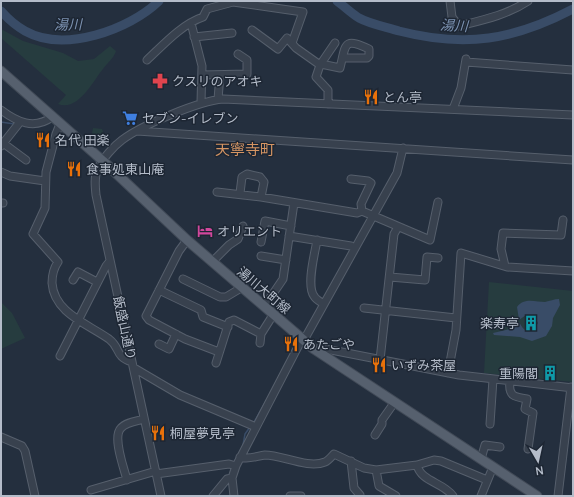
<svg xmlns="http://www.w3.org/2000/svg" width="574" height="497" font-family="Manrope,'Noto Sans JP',sans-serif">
<rect width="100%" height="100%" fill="#242f3e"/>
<!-- green -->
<path fill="#263c3f" d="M1 29 23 41 63 53 78 61 94 59 110 46 116 51C114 58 107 63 103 69 93 81 78 112 58 104L66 95 1 38Z
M93 128 102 129 106 140 105 142 93 141 91 139Z
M489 282 573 291V382L484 373Z
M1 302 12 313 25 338 1 349Z"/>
<!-- water -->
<path fill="#394c67" d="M559 299 560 305 553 318 552 326 546 336 532 341 520 337 494 335 493 333 514 328 519 322C523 328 524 333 534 330L538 323 535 317 526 315 519 320 517 307C524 297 536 302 545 302 550 301 554 299 559 299Z"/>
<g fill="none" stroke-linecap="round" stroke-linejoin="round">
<!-- stream -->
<path stroke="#394c67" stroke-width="1.5" d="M1 122 14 124
M253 424 267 399
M243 445 245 434 250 427
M234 463 237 456"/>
<!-- river -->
<path stroke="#394c67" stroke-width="9" d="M337 1C344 6 351 13 359 18 370 24 386 27 399 31 465 48 514 40 573 9
M1 11C8 19 16 26 25 31 64 53 129 30 159 1"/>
<!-- minor casing -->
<g stroke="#565f6c" stroke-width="9">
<path id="minor" d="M450 1 452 17 459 26C483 20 507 15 528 1
M191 23 202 66 201 102
M252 30 278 49 287 38 296 48 320 65
M194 37 232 33
M147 60C163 45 182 24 203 17L207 9 233 2 303 12 292 43
M466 62 573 70
M321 64 340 68C346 44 343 37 369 49V56L367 58H343
M202 75 247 74V60L238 54
M218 99 220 75
M328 104V90L316 77 320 65 335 43
M453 109 461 88 466 59
M1 110C17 122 34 130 52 117
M60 124 56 134 46 172 45 208 33 234 58 262C53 269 52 275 52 283 54 313 88 324 109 339 121 348 114 356 132 362
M137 131 573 160
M3 143 26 160
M1 146 20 122
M1 172 10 176 45 181
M351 179 368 181 371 183 361 204 362 211 430 240 438 202
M217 192 261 197 357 213 362 211
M240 193 242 177 247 174 260 177 264 182 261 197
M1 203H3
M289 236 351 246
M187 240 179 251 146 316 149 320 185 339 219 352
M317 240C315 253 306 285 314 296 316 300 321 302 324 304
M261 242 265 221 291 226
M261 256 286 260
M212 262 229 245 238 239 243 226
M505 266 501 249 503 233 561 235 563 220
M390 277 425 280 427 257 438 258
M183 279 220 297H226L241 288
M73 280 78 272 97 282
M159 290 201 310 203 317 228 327
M264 307 283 279 294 203
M364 308 456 318
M304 340 397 173 403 148
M260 343 261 334 273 315
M159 344 169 349 176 334
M314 349H326L459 375 573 388
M60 356 106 266 110 261
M380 360 394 234 398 227
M216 363 229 322 234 320 261 334
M134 368 180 395 256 427
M448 373 456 330 461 253 507 267 573 271
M510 381C508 396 514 397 527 399L525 409 533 413 528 449
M490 424 493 379
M375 435 382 424V420L394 403
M1 437 22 446 25 451 35 496
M240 457C248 460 257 456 265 455 282 455 308 469 325 462 328 461 332 456 334 454L364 468 376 470 417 465 434 460 441 461 487 480
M481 459 485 445 500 447
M351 461 354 488 360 495
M417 465C421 482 443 482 453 496
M376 470 379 486 396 496
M156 474 229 464 236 466
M127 480C124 468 112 437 121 428 126 422 137 421 144 419
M91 490 156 471
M161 496 96 195C95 186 94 176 98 168 103 158 114 146 122 140 142 125 199 101 223 99L573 115
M213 496 227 479 232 478
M234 496 232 478 236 466 302 339
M290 496H301
M481 496 493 467
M558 496 571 387"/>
</g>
<!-- major casing -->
<g stroke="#414a57" stroke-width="11">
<path id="major" d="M1 71 103 161 187 240 314 349 537 496"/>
</g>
<!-- minor -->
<use href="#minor" stroke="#38414e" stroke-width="7"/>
<!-- major -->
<use href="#major" stroke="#56606e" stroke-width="9"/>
</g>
<!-- icons -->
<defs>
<g id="pharmacy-bare" transform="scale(1.2)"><path d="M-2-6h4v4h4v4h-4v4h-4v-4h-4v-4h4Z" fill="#e0444e" stroke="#1d2633" stroke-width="2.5" paint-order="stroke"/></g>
<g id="restaurant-bare" transform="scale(1.2)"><path d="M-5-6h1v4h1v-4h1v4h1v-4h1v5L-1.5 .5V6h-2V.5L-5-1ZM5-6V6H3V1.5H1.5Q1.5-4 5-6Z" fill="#e8710a" stroke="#1d2633" stroke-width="2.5" paint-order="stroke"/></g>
<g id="supermarket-bare" transform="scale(1.2)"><path d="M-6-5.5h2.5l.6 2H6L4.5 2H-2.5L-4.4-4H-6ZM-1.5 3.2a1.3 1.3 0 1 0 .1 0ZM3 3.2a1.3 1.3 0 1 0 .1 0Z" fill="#3f7fe0" stroke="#1d2633" stroke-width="2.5" paint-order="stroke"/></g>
<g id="hotel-bare" transform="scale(1.2)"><path d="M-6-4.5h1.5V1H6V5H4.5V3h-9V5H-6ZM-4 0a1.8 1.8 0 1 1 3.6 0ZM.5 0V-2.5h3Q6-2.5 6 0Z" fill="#d1479c" stroke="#1d2633" stroke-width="2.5" paint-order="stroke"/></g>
<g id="building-bare" transform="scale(1.2)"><path d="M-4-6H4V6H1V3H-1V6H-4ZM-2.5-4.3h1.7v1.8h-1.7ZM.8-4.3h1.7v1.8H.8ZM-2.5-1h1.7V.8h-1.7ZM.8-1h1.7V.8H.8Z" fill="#0f9aa8" stroke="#1d2633" stroke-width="2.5" paint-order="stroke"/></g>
</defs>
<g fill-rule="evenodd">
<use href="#pharmacy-bare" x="160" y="81"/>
<use href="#restaurant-bare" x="371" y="97"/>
<use href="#supermarket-bare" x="130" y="118"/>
<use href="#restaurant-bare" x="43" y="140"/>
<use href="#restaurant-bare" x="74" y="169"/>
<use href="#hotel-bare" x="205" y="231"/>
<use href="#building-bare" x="531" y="323"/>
<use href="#restaurant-bare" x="291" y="344"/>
<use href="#restaurant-bare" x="379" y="365"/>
<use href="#building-bare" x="550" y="373"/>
<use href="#restaurant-bare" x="158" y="433"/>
</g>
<g text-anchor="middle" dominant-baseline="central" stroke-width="3" stroke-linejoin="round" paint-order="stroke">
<!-- poi labels -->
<g font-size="13" fill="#b4bcc9" stroke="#1d2633" text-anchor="start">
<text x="172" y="81">クスリのアオキ</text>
<text x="383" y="97">とん亭</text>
<text x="142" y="118">セブン-イレブン</text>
<text x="55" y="140">名代 田楽</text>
<text x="86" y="169">食事処東山庵</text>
<text x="217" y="231">オリエント</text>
<text x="519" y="323" text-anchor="end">楽寿亭</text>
<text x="303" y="344">あたごや</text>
<text x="391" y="365">いずみ茶屋</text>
<text x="538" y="373" text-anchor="end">重陽閣</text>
<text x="170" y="433">桐屋夢見亭</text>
</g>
<!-- street labels -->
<g font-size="13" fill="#b4bcc9" stroke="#1d2633">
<text transform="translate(264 290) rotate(40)">湯川大町線</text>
<text transform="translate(125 328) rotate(78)">飯盛山通り</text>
</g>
<!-- water labels -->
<g font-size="14" font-style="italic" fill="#7c92b1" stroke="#1d2633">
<text transform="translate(68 24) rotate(-1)">湯川</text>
<text transform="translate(454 25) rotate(3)">湯川</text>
</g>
<!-- quarter labels -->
<g font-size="15" fill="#d59563" stroke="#1d2633">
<text x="245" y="149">天寧寺町</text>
</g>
</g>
<!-- border -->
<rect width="574" height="497" fill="none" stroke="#b4bcc9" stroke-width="4"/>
<!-- north arrow -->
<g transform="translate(538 461) rotate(171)" stroke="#1d2633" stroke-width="3" paint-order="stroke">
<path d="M0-3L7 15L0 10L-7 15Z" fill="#b4bcc9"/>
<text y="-6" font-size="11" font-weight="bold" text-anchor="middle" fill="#b4bcc9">N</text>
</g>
</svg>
